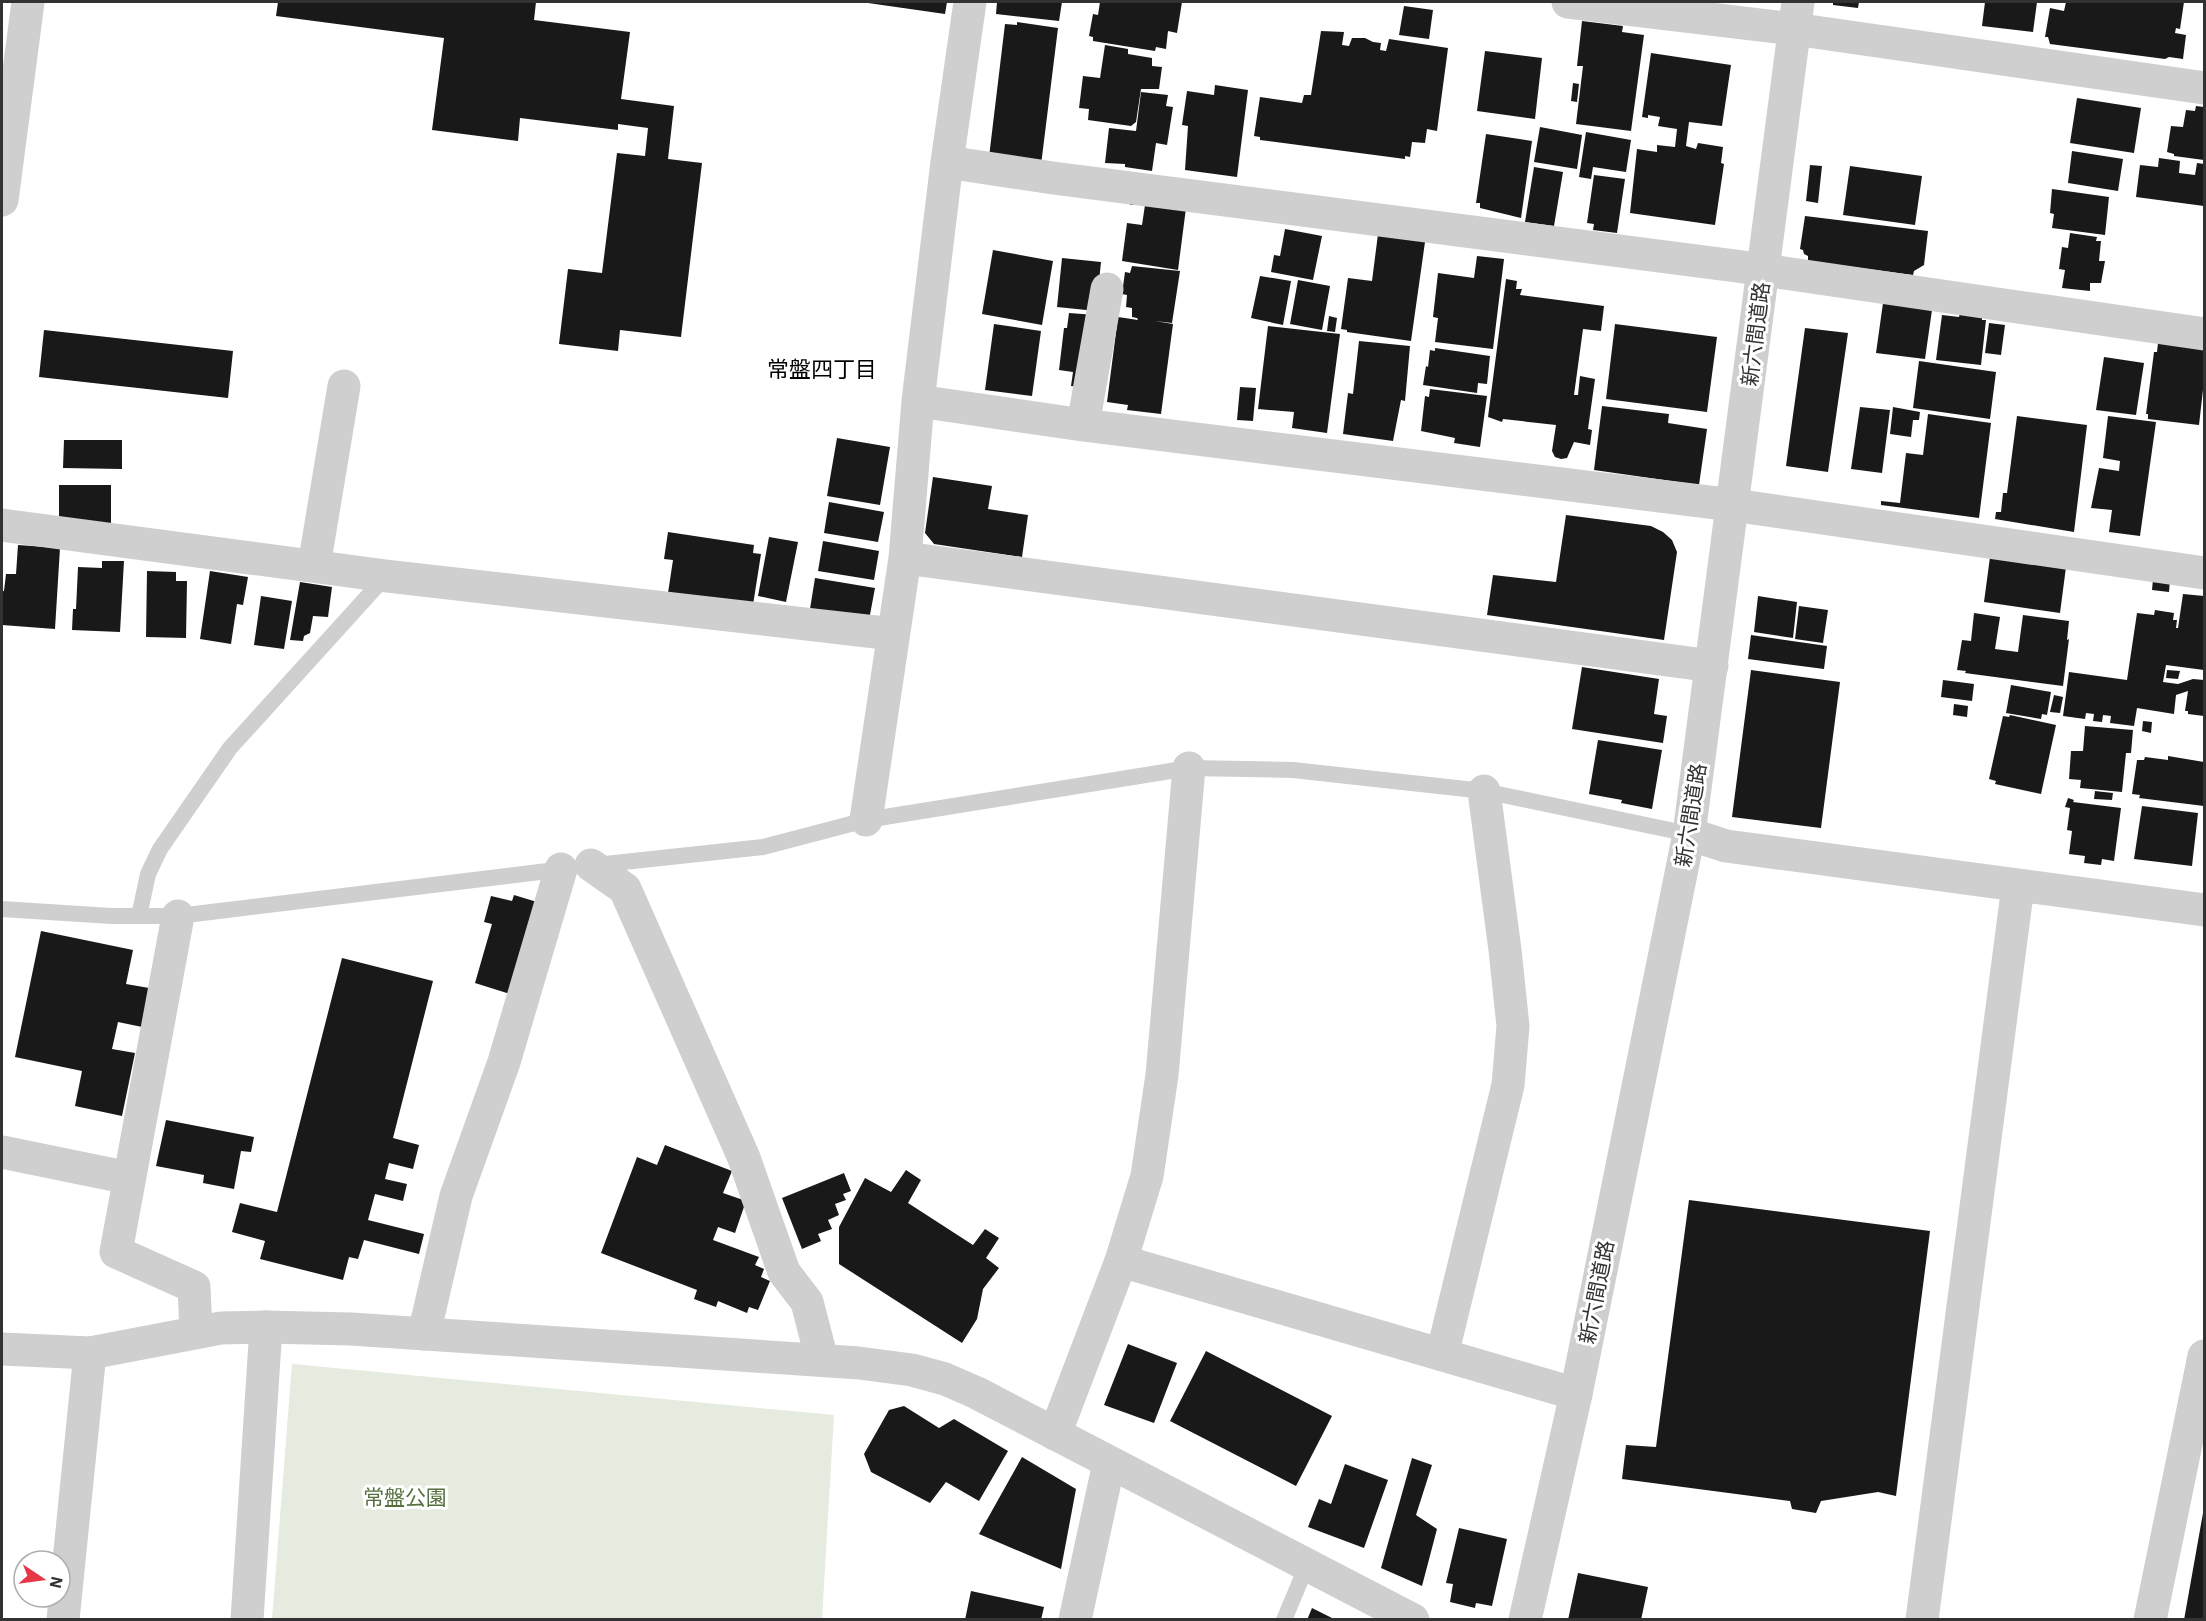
<svg xmlns="http://www.w3.org/2000/svg" width="2206" height="1621" font-family="'IBM Plex Sans','Noto Sans JP',sans-serif">
<rect width="100%" height="100%" fill="#fff"/>
<!-- green -->
<path fill="#e5ebde" d="M292 1364 834 1415 822 1619H272Z"/>
<!-- building -->
<path fill="#191919" d="M278 2H536L534 20 630 32 621 99 674 106 668 159 702 163 681 337 620 330 618 351 559 344 568 269 602 273 617 153 645 156 648 128 618 124V130L520 118 518 141 432 130 444 38 276 16Z
M861 2H947L945 14Z
M997 2H1062L1059 21 996 14Z
M1100 2H1182L1177 33 1168 31 1166 49 1156 47 1155 51 1093 41V37L1089 36 1093 14 1098 15Z
M1833 2H1859L1858 8 1833 5Z
M1985 2H2037L2033 32 1982 26Z
M2066 2H2184L2180 29 2176 28 2175 33 2186 35 2183 59 2169 57 2165 59 2050 44 2048 37H2045L2050 8 2064 11Z
M1404 6 1433 10 1429 39 1399 35Z
M1582 21 1623 26 1622 32 1644 35 1631 131 1576 124 1583 66H1577Z
M1017 22 1058 28 1041 165 989 157 1005 24 1017 25Z
M1321 31 1344 32 1342 45 1349 46 1352 38H1365L1373 42 1381 43 1380 50 1386 51 1389 39 1448 48 1437 131 1427 129 1425 143 1412 142 1410 157 1405 156V159L1260 140V137L1254 136 1260 97 1302 103 1304 95H1311Z
M1105 45 1128 49V54L1152 58V66L1162 67 1159 89H1141L1136 122 1131 126 1088 120 1089 109 1079 108 1083 76 1100 78Z
M1485 51 1542 58 1535 119 1477 111Z
M1651 53 1731 65 1722 126 1689 122 1686 146 1696 149 1698 143 1723 147 1721 163 1724 164 1715 225 1630 213 1637 149 1657 152V145L1675 147 1677 129 1658 126 1660 117 1648 115V118L1642 117Z
M1573 83 1579 84 1577 102 1571 101Z
M1215 85 1248 90 1237 177 1185 170 1188 126 1182 125 1187 91 1214 95Z
M1141 92 1168 95 1166 106 1173 107 1167 145 1156 143 1152 171 1125 167V164L1105 163 1109 128 1136 131Z
M2077 98 2141 108 2134 153 2070 143Z
M2196 106 2204 107V160L2174 156V154L2167 152 2171 126 2183 127 2186 110 2195 111Z
M1540 127 1582 135 1577 169 1534 162Z
M1586 132 1631 140 1626 172 1593 167 1591 179 1579 177Z
M1486 134 1532 141 1521 218 1480 208V203H1476Z
M2072 151 2123 159 2118 191 2068 183Z
M2159 158 2180 161 2179 173 2195 175 2197 163 2204 164V206L2136 197 2140 165 2158 167Z
M1810 165 1822 166 1818 203 1806 201Z
M1850 166 1922 176 1915 225 1843 215Z
M1534 167 1563 172 1554 226 1525 222Z
M1594 175 1625 179 1617 233 1593 230 1594 224 1587 223Z
M2052 189 2109 197 2105 235 2052 228 2054 214 2050 213Z
M1131 198 1186 208 1178 270 1122 261 1127 223 1142 225 1145 205H1130Z
M1805 216 1928 231 1924 265 1914 271 1913 275 1808 261V256L1804 254 1803 250 1800 249Z
M1285 229 1322 236 1313 280 1271 272 1274 255 1280 256Z
M2070 233 2097 237 2096 241H2101L2099 261H2105L2101 283H2090V291L2062 288 2065 270 2059 269 2062 247 2068 248Z
M1378 234 1426 235 1411 341 1347 332V330L1341 329 1348 278 1372 281Z
M993 250 1053 261 1042 325 982 314Z
M1477 256 1504 259 1493 349 1435 342 1438 318 1433 317 1438 273 1474 278Z
M1062 258 1101 262 1096 311 1057 307Z
M1132 266 1180 271 1172 323 1155 321 1173 324 1161 414 1127 410 1128 405 1107 402 1118 317 1138 320 1137 318 1132 317V308L1126 307 1127 295 1122 294 1125 272 1130 273Z
M1260 276 1291 281 1283 325 1251 318Z
M1506 279 1517 281 1516 289H1522L1520 295 1604 306 1601 331 1583 329 1574 395H1578L1580 376 1595 379 1588 429 1592 430 1590 445 1574 442 1567 458 1561 459 1555 457 1552 451 1556 425 1503 419 1502 422 1488 417Z
M1298 280 1330 286 1322 330 1290 324Z
M1883 303 1932 310 1925 359 1876 353Z
M1069 313 1096 315 1087 388 1071 386 1073 372 1059 370 1064 328H1067Z
M1960 313 1982 316V320H1986L1981 365 1936 360 1942 315 1959 317Z
M1329 316 1337 318 1335 332 1327 331Z
M1989 323 2005 325 2001 355 1985 353Z
M994 324 1041 331 1032 396 985 390Z
M1615 324 1717 337 1707 412 1606 399Z
M1268 326 1340 334 1327 433 1292 428 1294 412 1258 409Z
M1805 328 1848 333 1828 472 1786 466Z
M44 330 233 351 228 398 39 377Z
M1359 341 1410 346 1405 401 1401 400 1393 441 1343 434 1348 393 1353 394Z
M2158 343 2204 349V381L2199 425 2148 419V414H2146L2154 352H2157Z
M1435 348 1490 356 1487 384 1478 383 1477 393 1423 385 1426 366 1428 367 1430 350 1435 351Z
M2104 357 2144 363 2136 415 2096 410Z
M1919 361 1996 372 1990 419 1913 408Z
M1240 387 1256 388 1253 421 1237 420Z
M1430 389 1487 396 1480 447 1454 443 1455 438 1421 431 1425 396 1429 397Z
M1602 406 1669 414 1668 423 1707 429 1699 485 1594 470Z
M1860 407 1890 410 1882 473 1851 469Z
M1893 407 1920 412 1919 420H1913L1911 437 1890 434Z
M1928 414 1991 423 1979 518 1881 505V501L1900 503 1906 453 1923 455Z
M2017 416 2087 425 2074 532 1995 519 1996 512H2001L2003 493H2007Z
M2108 416 2156 422 2140 536 2109 532 2112 510 2091 508 2099 468 2119 471 2120 461 2103 458Z
M837 438 890 447 880 505 827 496Z
M64 440H122V469L63 468Z
M933 477 992 486 988 509 1028 515 1022 557 934 544 925 533Z
M59 485H111V526H59Z
M829 502 884 512 878 542 824 533Z
M1566 515 1651 526 1663 532 1672 540 1677 552 1664 640 1487 615 1493 575 1556 582Z
M668 532 754 545 753 553 761 554 753 605 668 593 673 560 664 559Z
M769 537 798 542 786 602 758 596Z
M823 541 879 551 874 580 818 571Z
M18 545 60 548 55 629 2 625V591H4L6 574H16Z
M1990 557 2066 567 2060 613 1984 602Z
M102 561H124L120 632 72 630 73 609H76L78 567 102 568Z
M147 571 176 572V581H187L186 638 146 637Z
M210 571 248 577 243 605 237 604 231 644 200 639Z
M815 578 875 588 869 620 810 609Z
M2153 579 2170 580 2169 592 2152 590Z
M300 582 332 587 328 617 313 616 310 633 304 636 303 641 290 640Z
M2183 594 2204 596V670L2166 665 2163 682 2178 684 2193 679 2204 680V716L2188 714V711H2185L2188 691 2176 695 2174 714 2137 708 2134 726 2110 723 2111 716 2103 715 2102 722 2093 721 2094 714 2086 713 2085 719 2063 716 2069 672 2127 680 2137 613 2154 615 2155 610 2174 613 2173 620H2177L2176 628H2178Z
M261 596 292 601 284 649 254 645Z
M1758 596 1797 602 1793 638 1754 632Z
M1799 606 1828 610 1823 643 1795 639Z
M1974 613 2000 617 1995 649 2018 652 2023 615 2069 621 2067 640 2069 639 2063 686 1965 673 1966 671 1957 670 1962 640 1971 641Z
M1751 635 1827 646 1824 669 1748 659Z
M1582 667 1659 679 1654 714 1667 716 1663 743 1572 729Z
M1751 670 1840 682 1821 828 1732 817Z
M2167 670 2180 671 2178 679 2166 678Z
M1943 680 1974 684 1972 701 1941 697Z
M2011 685 2051 692 2047 715 2042 714 2041 719 2006 713Z
M2054 695 2063 697 2060 713 2050 712Z
M1954 704 1968 706 1967 717 1953 715Z
M2010 715 2056 725 2041 794 1995 784 1996 781 1989 779 2003 716 2009 717Z
M2143 721 2152 722 2151 733 2142 731Z
M2085 726 2133 730 2131 753H2126L2122 792 2080 788 2081 780 2069 779 2071 751H2083Z
M1598 740 1662 750 1652 809 1621 803 1622 800 1589 794Z
M2168 756 2204 762V806L2139 798 2140 795 2132 794 2137 760H2144L2145 757 2168 760Z
M2095 791 2113 793 2112 800 2094 799Z
M2068 798 2074 800 2073 802 2121 808 2114 861 2102 859 2101 865 2084 863 2085 856 2069 854 2072 831 2067 830 2070 808 2065 807Z
M2142 806 2198 813 2192 866 2134 859Z
M514 895 537 902 510 994 475 983 492 924 484 922 491 896 512 901Z
M41 931 133 950 126 984 155 989 147 1028 118 1022 112 1049 135 1053 122 1116 75 1106 82 1071 15 1057Z
M342 958 433 981 393 1138 419 1145 413 1169 389 1163 385 1179 407 1184 403 1201 375 1194 368 1220 424 1234 419 1254 364 1240 358 1259 349 1257 343 1280 260 1259 265 1241 232 1232 240 1203 277 1212Z
M166 1120 254 1137 251 1152 241 1151 234 1189 203 1183 204 1175 156 1166Z
M665 1145 732 1171 723 1193 746 1201 735 1233 718 1227 713 1240 759 1257 755 1265 764 1269 761 1277 770 1281 758 1310 749 1307 747 1313 718 1301 716 1307 694 1299 697 1290 601 1253 637 1157 657 1165Z
M906 1170 921 1180 908 1203 973 1245 985 1229 999 1238 986 1258 999 1268 983 1289 977 1319 962 1343 839 1264V1227L865 1178 891 1192Z
M844 1173 851 1191 843 1194 846 1200 835 1204 839 1215 828 1220 832 1229 818 1234 821 1241 802 1249 782 1198Z
M1689 1200 1930 1231 1896 1496 1878 1492 1821 1501 1816 1513 1792 1509 1790 1501 1622 1479 1626 1445 1656 1447Z
M1128 1344 1177 1363 1154 1423 1104 1405Z
M1206 1351 1332 1416 1296 1486 1170 1421Z
M904 1406 939 1428 954 1419 1008 1451 979 1501 946 1482 930 1503 871 1472 864 1454 889 1410Z
M1022 1457 1076 1489 1061 1569 979 1534Z
M1412 1458 1432 1465 1416 1515 1437 1529 1422 1586 1381 1568Z
M1345 1464 1388 1480 1364 1548 1308 1527 1319 1499 1331 1504Z
M2203 1513 2204 1620H2184Z
M1459 1528 1507 1539 1492 1606 1476 1603 1475 1608 1450 1602 1453 1584 1446 1583Z
M1578 1573 1648 1587 1641 1620H1568Z
M971 1591 1044 1607 1041 1620H965Z
M1312 1608 1336 1620H1307Z"/>
<g fill="none" stroke-linecap="round" stroke-linejoin="round">
<!-- service -->
<path stroke="#cfcfcf" stroke-width="16" d="M596 865 763 847 866 820 1189 768 1293 770 1484 791 1689 834
M2 909 111 916H178L564 869
M139 916 148 874 160 849 230 748 386 576
M1284 1620 1307 1565"/>
<!-- minor -->
<path stroke="#cfcfcf" stroke-width="33" d="M970 2 947 162 918 401 1083 425 1733 505 2204 573
M1568 2 1794 29 2204 88
M947 162 1053 178 1736 266 2204 334
M1083 425 1107 289
M2 525 386 576 893 634
M905 558 1712 666
M314 566 344 386
M866 820 905 558 918 401
M1689 834 1726 846 2204 910
M591 865 625 889 744 1158 784 1272 807 1302 822 1360
M178 916 116 1252 194 1287 196 1332
M2 1152 129 1178
M1121 1261 1576 1394
M424 1334 456 1196 504 1062 561 869
M1442 1355 1508 1085 1513 1026 1505 950 1484 791
M1055 1434 1121 1261 1147 1176 1162 1075 1189 768
M63 1620 90 1353
M247 1620 266 1327
M1075 1620 1109 1463
M1922 1620 2018 886"/>
<!-- tertiary -->
<path stroke="#cfcfcf" stroke-width="33" d="M2 200 28 2
M2 1349 90 1353 221 1328 266 1327 351 1329 859 1363 912 1370 945 1379 977 1393 1413 1620
M1525 1620 1576 1394 1689 834 1798 2
M2150 1620 2204 1356"/>
</g>
<g text-anchor="middle" dominant-baseline="central" stroke-width="6" stroke-linejoin="round" paint-order="stroke">
<!-- street labels -->
<g font-size="21" fill="#323232" stroke="#fff">
<text transform="translate(1755 334) rotate(-83)">新六間道路</text>
<text transform="translate(1690 815) rotate(-81)">新六間道路</text>
<text transform="translate(1596 1292) rotate(-79)">新六間道路</text>
</g>
<!-- park labels -->
<g font-size="21" fill="#556f3e" stroke="#fff">
<text x="405" y="1497">常盤公園</text>
</g>
<!-- neighbourhood labels -->
<g font-size="22" fill="#000" stroke="#fff">
<text x="822" y="368">常盤四丁目</text>
</g>
</g>
<!-- border -->
<rect width="2206" height="1621" fill="none" stroke="#323232" stroke-width="6"/>
<!-- north arrow -->
<g transform="translate(42 1579) rotate(103)"><circle r="28" fill="#ffffff" stroke="#adadad" stroke-width="1.5"/>
<path d="M0-4.5L10 22L0 15L-10 22Z" fill="#e63746"/>
<text y="-9" font-size="16" font-weight="bold" text-anchor="middle" fill="#323232">N</text>
</g>
</svg>
